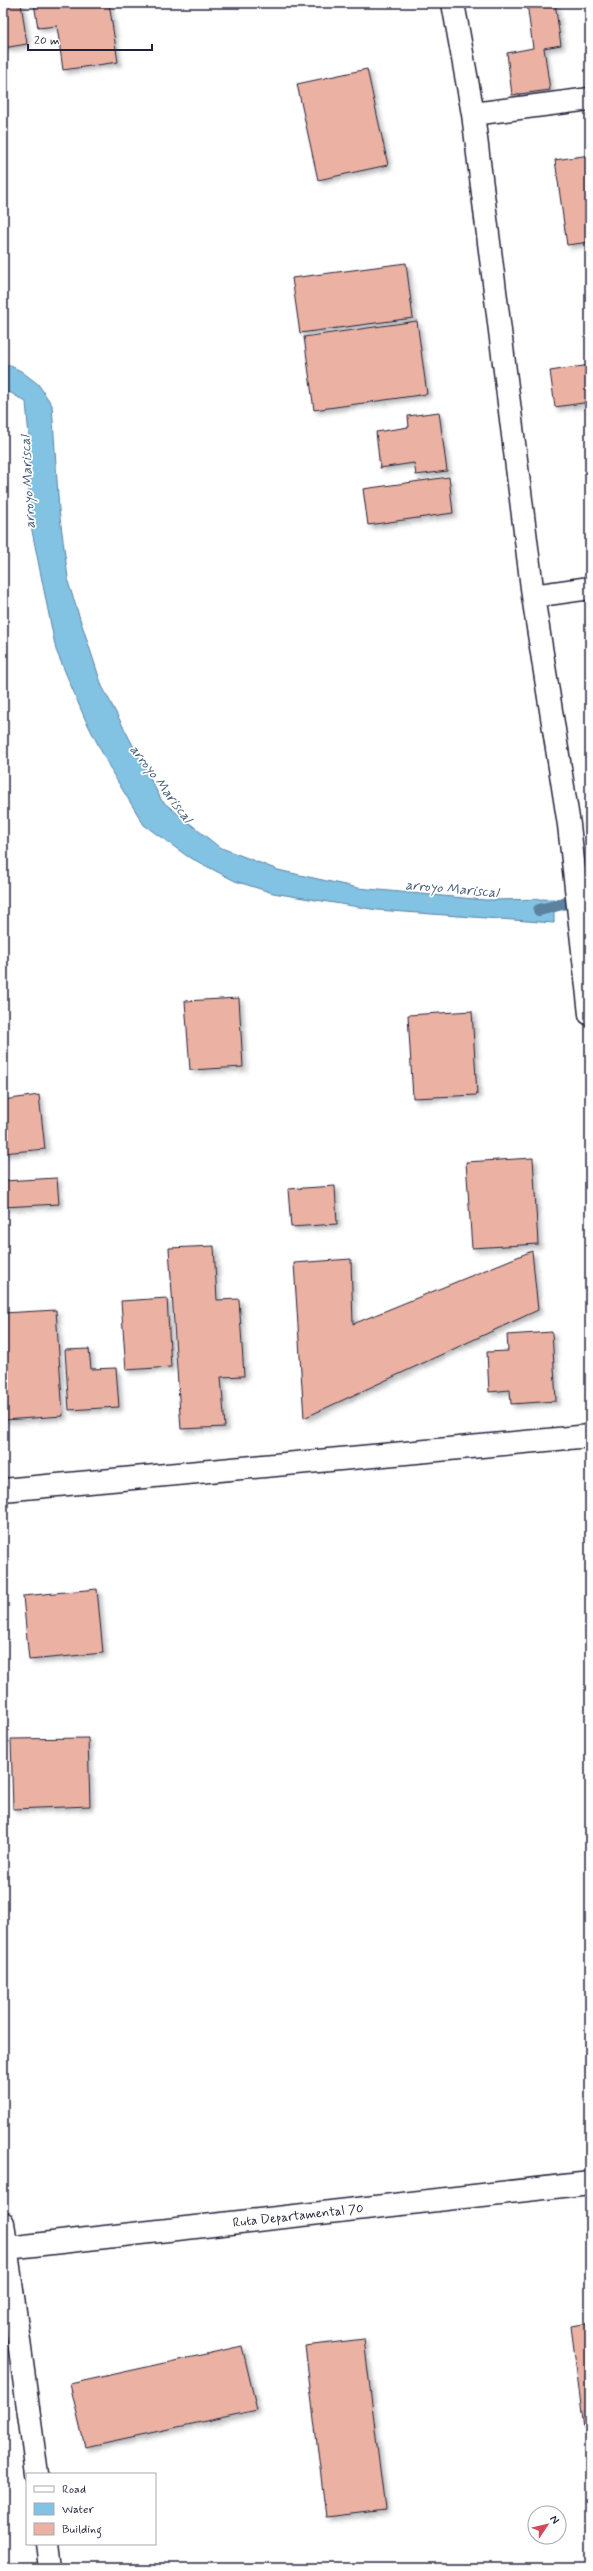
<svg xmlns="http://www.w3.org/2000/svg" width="593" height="2571" font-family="Mynerve,sans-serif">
<defs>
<filter id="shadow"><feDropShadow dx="3.5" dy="3.5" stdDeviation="2" flood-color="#0004"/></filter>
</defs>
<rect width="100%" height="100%" fill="#fff"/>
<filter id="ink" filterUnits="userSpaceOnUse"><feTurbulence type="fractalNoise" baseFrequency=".025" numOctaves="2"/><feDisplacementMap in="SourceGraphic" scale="8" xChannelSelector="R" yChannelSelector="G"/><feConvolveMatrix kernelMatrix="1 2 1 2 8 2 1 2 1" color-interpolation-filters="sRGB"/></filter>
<g filter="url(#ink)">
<!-- water -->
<path fill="#82c2e3" stroke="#5c82a0" d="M3 362 21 371 38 384 52 405 59 510 69 585 102 686 162 801 219 847 278 870 358 888 485 900 554 899V923L377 910 273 893 235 881 187 856 144 825 113 774 85 719 56 650 29 516V437L26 402 11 393 3 392Z"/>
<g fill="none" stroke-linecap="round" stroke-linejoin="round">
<!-- stream -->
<path stroke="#5c82a0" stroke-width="12" d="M539 910 590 897"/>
</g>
<!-- building -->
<path fill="#ebb2a3" stroke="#22223b" filter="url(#shadow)" d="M3 3H21L27 44 3 48Z
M34 3H109L118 62 63 70 57 26 38 28Z
M527 3H555L561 45 544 48 550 90 512 95 507 53 533 48Z
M367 69 388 165 318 180 297 84Z
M590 155V242L567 245 555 160Z
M406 263 413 318 300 333 292 278Z
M417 321 427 394 314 410 304 337Z
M590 365V402L555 407 550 371Z
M439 412 447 471 416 475 414 463 380 468 376 432 409 427 408 416Z
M449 477 453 513 368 525 363 489Z
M239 998 243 1067 190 1070 185 1001Z
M472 1011 477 1095 413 1098 408 1015Z
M39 1095 45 1149 3 1153V1100Z
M533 1158 538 1244 472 1248 466 1162Z
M57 1178 59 1204 3 1207V1181Z
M335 1186 337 1224 291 1227 288 1189Z
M214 1246 217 1300 239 1299 244 1376 221 1377 225 1427 181 1429 169 1248Z
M532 1251 538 1310 304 1418 294 1263 351 1259 353 1324Z
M167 1298 171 1367 126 1370 121 1301Z
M56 1310 63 1416 3 1420V1313Z
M552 1332 556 1401 511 1404 510 1390 489 1392 487 1352 508 1351 507 1335Z
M89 1349 91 1369 116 1368 119 1407 69 1410 65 1350Z
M97 1589 103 1653 29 1660 23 1596Z
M88 1738 90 1806 13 1809 11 1739Z
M590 2323V2428L584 2429 571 2326Z
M364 2339 385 2510 326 2517 305 2346Z
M242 2346 257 2410 85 2447 70 2384Z"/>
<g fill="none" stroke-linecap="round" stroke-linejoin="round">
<!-- minor casing -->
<g stroke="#22223b" stroke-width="25">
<path id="minor" d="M453 3 473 114 533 596 569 825 590 1014
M473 114 590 99
M533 596 590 588
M3 1490 590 1436"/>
</g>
<!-- major casing -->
<g stroke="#22223b" stroke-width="25">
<g id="major">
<path d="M3 2223 37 2474"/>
<path id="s1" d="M7 2248 590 2183"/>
<path d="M47 2544 50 2568"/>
</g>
</g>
<!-- minor -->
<use href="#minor" stroke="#fff" stroke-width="22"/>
<!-- major -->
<use href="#major" stroke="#fff" stroke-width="22"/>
</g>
</g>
<g text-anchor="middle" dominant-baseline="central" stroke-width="3.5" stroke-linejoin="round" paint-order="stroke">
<!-- street labels -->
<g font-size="13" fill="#22223b" stroke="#fff">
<text stroke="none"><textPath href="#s1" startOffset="293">Ruta Departamental 70</textPath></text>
</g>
<!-- water labels -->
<g font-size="14" font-style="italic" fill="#445a76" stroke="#fff">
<text transform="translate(28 482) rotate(-93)">arroyo Mariscal</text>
<text transform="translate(161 784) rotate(53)">arroyo Mariscal</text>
<text transform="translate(452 889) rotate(5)">arroyo Mariscal</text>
</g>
</g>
<!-- margin -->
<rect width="593" height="2571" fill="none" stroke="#fff" stroke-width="16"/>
<rect x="8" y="8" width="577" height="2555" fill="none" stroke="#22223b" stroke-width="1.5" filter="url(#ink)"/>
<!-- legend -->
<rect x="26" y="2473" width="130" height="72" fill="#ffffff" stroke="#a7a7b1"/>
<rect x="34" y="2486" width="20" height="6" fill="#ffffff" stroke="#a7a7b1"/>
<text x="62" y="2493" font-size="12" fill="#22223b">Road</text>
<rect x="34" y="2503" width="20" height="12" fill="#82c2e3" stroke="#a7a7b1"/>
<text x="62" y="2513" font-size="12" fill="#22223b">Water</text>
<rect x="34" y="2523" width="20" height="12" fill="#ebb2a3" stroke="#a7a7b1"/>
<text x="62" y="2533" font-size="12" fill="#22223b">Building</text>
<!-- north arrow -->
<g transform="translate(547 2525) rotate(55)"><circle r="19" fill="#ffffff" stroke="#a7a7b1"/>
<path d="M0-3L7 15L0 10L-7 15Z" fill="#d1495b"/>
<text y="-6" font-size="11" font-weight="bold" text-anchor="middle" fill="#22223b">N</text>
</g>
<!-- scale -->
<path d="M28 44v6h124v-6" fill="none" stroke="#22223b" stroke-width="2"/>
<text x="34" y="44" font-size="12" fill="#22223b" stroke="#ffffff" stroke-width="3" paint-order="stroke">20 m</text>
</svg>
